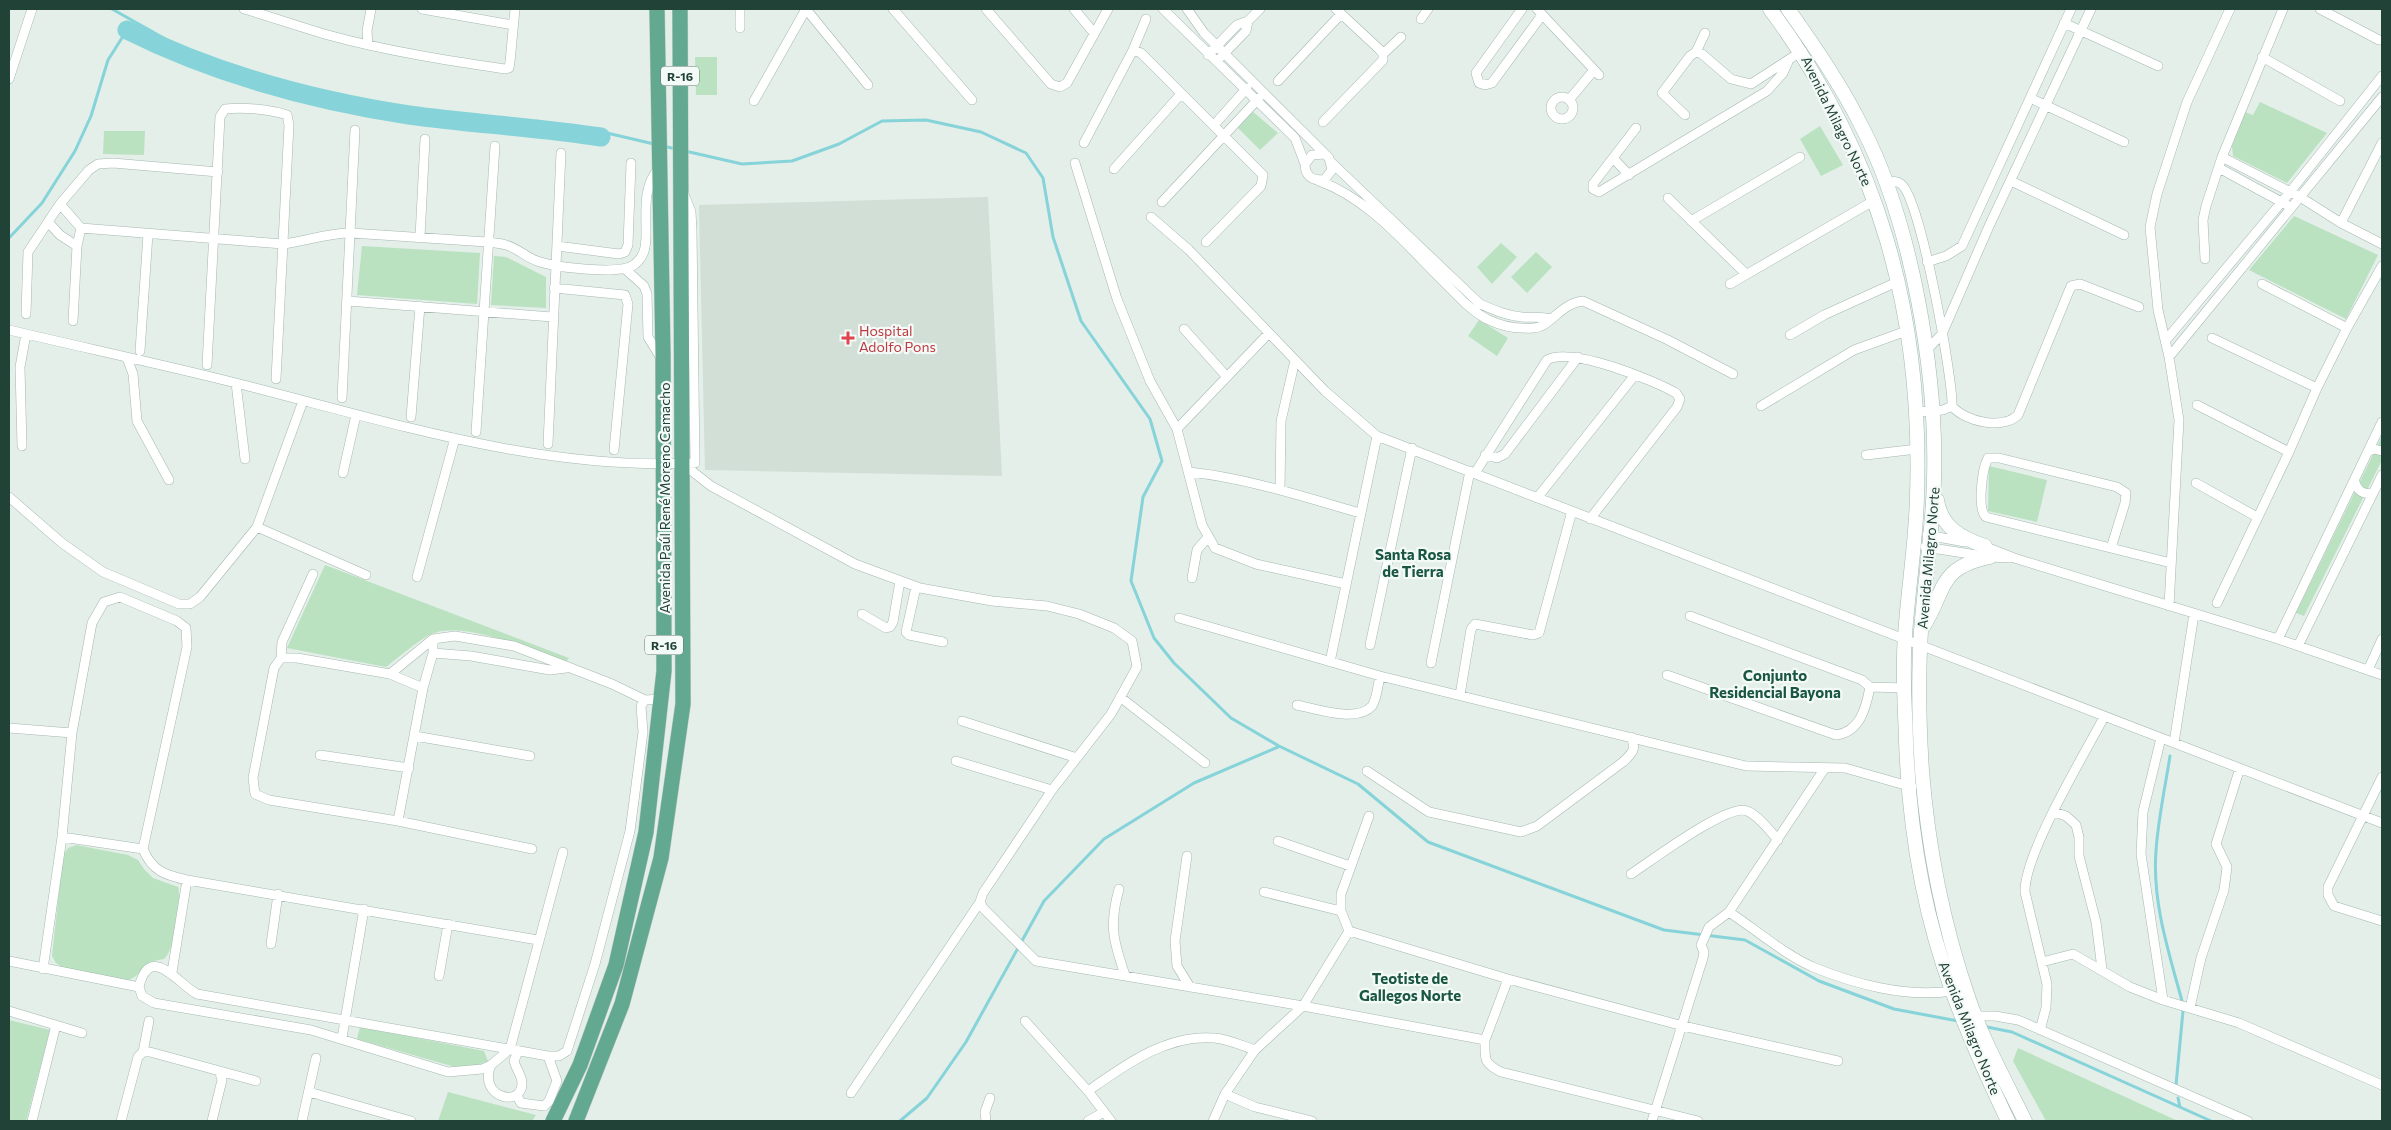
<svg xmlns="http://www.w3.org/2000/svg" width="2391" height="1130" font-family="Commissioner,sans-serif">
<rect width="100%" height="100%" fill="#e3efe8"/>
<!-- built -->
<path fill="#d1dfd7" d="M988 197 1002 476 705 470 699 205Z"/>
<!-- green -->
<path fill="#bae2c1" d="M695 57H717V95H696Z
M2260 102 2327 133 2287 183 2233 156 2232 146 2245 112 2253 115Z
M1252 111 1278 133 1260 150 1237 127Z
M1820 126 1843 165 1821 176 1800 139Z
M104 131H145L144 155 103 154Z
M2294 216 2378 255 2346 319 2249 270Z
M1501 243 1517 257 1492 284 1477 267Z
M362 246 480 253 477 304 357 295Z
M1536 252 1552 267 1527 293 1511 277Z
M494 256 506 257 546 277V308L491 305Z
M1479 320 1508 338 1497 356 1468 336Z
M2382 436V460L2304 616 2296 613Z
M1989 466 2047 480 2037 522 1988 511Z
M325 565 569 658 565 663C534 651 466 621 434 633 422 637 398 658 386 667L287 648Z
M76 845 128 855 138 860 144 869 153 878 178 887C182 900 175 950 164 959 137 962 144 978 124 981L63 968 56 963 52 956 63 855 68 848Z
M9 1020 50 1030 26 1121H9Z
M360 1027 484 1051 488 1061 469 1068 455 1067 357 1039Z
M2018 1048 2178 1121H2046L2013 1061Z
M448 1092 536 1115 532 1121H438Z"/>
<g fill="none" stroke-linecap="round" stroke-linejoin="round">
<!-- stream -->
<path stroke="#86d3d9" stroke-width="3" d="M112 9 185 50 312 91 412 110 577 126 654 144
M663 146 676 149
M685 151 742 164 792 161 839 144 882 121 926 120 981 132 1026 153 1043 178 1053 237 1081 321 1150 419 1162 461 1143 497 1131 581 1154 638 1174 663 1231 718 1279 746 1358 784 1428 842 1664 930 1745 940 1819 981 1894 1009 1958 1021
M9 238 42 203 75 151 91 116 108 60 127 30
M2170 756C2165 788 2158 820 2156 851 2152 902 2169 953 2182 1001
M1987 1027 2012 1032 2211 1121
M2176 1085 2183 1011
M2178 1098 2180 1107
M900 1121 927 1098 966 1042 1044 901 1104 839 1194 783 1278 747"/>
<!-- river -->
<path stroke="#86d3d9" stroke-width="19" d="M127 30C215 74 311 100 409 115 473 124 537 127 601 137"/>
<!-- street casing -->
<g stroke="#a5b8af" stroke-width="10">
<path id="street" d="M244 9C272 17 300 27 328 35 386 51 445 60 505 69L509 68 510 62 515 9
M422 9 513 25
M740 9V28
M806 9 868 85
M893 9 972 100
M986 9 1051 84 1060 87 1067 83 1108 9
M1074 9 1094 33
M1163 9 1295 138 1305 164
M1187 9 1204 33 1329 158 1332 170 1325 179C1313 182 1305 176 1305 164L1312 155 1324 154
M1522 9 1476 73 1479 83 1485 85 1492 83 1542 15
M1537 9 1599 75
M2320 9 2379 40
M1421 19 1428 9
M1248 21 1260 9
M2064 23 2158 66
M368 44 367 31 371 9
M1133 50 1141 53 1263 175 1261 186 1206 242
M1696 52 1705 33
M1383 54 1401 37
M1208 55 1237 25 1248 21 1246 31 1221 57
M2262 57 2340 101
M9 79 32 9
M1278 81 1341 14
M1551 108a11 11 0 1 1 22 0a11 11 0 1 1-22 0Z
M2030 98 2124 142
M1569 100 1594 70
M754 101 806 9
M1685 115 1662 93 1690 56 1696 52 1702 54 1731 79 1751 84 1802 51
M1323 122 1383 60V54L1379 49 1336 9
M1214 125 1247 88
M1636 128 1593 184V189L1599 192 1767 91 1783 73 1788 62
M1084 143 1133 50 1146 19
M2222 157 2300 197 2341 223 2382 244
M1613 158 1629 175
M1075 163 1117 299 1150 381 1177 429 1202 525 1215 548 1256 564 1346 584
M1332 163 1480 304C1494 310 1507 316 1522 317 1532 318 1540 316 1550 319
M2219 168 2287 205
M1114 169 1181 94
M1319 181C1370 199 1408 247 1446 284 1459 297 1472 312 1489 320 1503 327 1520 329 1534 328 1550 327 1561 303 1583 301L1668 340 1733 374
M2011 181 2124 235
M1886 183C1891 182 1896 180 1901 184 1920 196 1953 378 1952 406
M1668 198 1746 274
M1162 202 1259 98
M60 204 81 228 283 244C307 241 327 233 351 233L487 242C494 243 500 243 506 245 517 248 526 257 537 261 554 267 621 276 635 264 645 256 646 246 646 233 646 210 643 186 659 168
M1151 217 1189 250 1325 391 1377 436 2382 823
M1691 221 1800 157
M49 223 60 235 77 246
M2341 223 2382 143
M420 237 425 139
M557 246 619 254 625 252 628 245 631 163
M2205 259 2203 220 2206 206 2222 157 2283 9
M1927 262 1946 256 1962 246 2071 9
M625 269 644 286 647 294 648 337 661 358
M1730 284 1875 200
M2262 284 2347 328
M554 288 625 295 628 304 614 450
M348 301 552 317
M26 314 28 252 60 204 89 170 98 164 113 163 218 172
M73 321 77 246 81 228
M1184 329 1227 377
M9 330C85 348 161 364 236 383 387 421 538 471 695 463L692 230 691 212 684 194
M1790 335 1824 315 1899 281
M2212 338 2317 388
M2166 340 2290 192 2382 76
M140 351 148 234
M1925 352 1942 334 1990 224 2091 9
M2169 357 2382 97
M127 358 133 374 137 421 169 480
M207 365 220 117 225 109C243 107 269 109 287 115L289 125 276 379
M236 383 245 459
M342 398 355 130
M2197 405 2289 452
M1761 406 1854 350 1909 330
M1917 412 1943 410 1952 406C1965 422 2003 430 2018 415L2071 286 2080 284 2139 307
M411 417 420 306
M1177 429 1269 333
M476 432 495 146
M548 444 561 153
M22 446 20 367 26 334
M2369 451 2374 449 2382 451
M1485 455 1497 458 1505 454 1578 357
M1866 455 1917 449
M683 464 711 486 855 564 920 588 992 601 1047 606 1079 614 1114 628 1132 641 1137 667 1111 714 1052 790 983 893 980 902 851 1093
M1189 472C1247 478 1304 497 1360 513
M343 473 356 415
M1475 473 1547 360C1570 346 1653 380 1676 393L1680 399 1677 407 1590 519
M2355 482C2357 491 2364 495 2373 493
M2196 483 2257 517
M1280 490 1281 421 1295 360
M9 497 62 543 103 572 179 604H190L200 597 257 527 303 401
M1537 498 1635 375
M257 527 366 575
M1927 535 1965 542
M1981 545 2014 558 2278 639 2382 675
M1925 547 1990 557 2011 558
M2111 548 2125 503 2126 493 2117 487 1999 458H1988C1982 469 1977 509 1986 517L2171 563
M313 574 282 642 281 658 274 668 253 778 255 794 269 800 398 821 532 849
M417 577 455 438
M1192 578 1197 550 1208 537
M916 587 906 632 909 635 943 642
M2217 603 2289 452 2317 388 2347 328 2382 266
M2169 606 2179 420 2169 357 2158 310 2150 227 2157 194 2187 102 2230 9
M862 614 886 628 890 627 893 622 900 581
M1690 616 1862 680 1870 687 1905 688
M1179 618 1380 676 1746 766 1845 768 1912 787
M2278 639 2382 422
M1370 645 1412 448
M2298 646 2382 475
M433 653 471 656 550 670 566 668
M281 658H297L390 674 423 688
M1330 662 1377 436
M1431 663 1470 471
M2368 670 2382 639
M390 674 433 639 455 636 514 646 612 684 645 700
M1667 675 1836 735C1860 732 1866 708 1870 687
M1460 695 1471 629 1475 624 1533 635 1539 633 1572 511
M1120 697 1205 763
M1297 705C1316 709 1357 723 1372 706 1377 699 1378 684 1380 676
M962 721 1077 758
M9 728 72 733
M415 736 530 756
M2161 738 2143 812 2141 854 2163 1000
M2174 743 2194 614
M320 755 409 768
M956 761 1052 790
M1825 768 1729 912C1755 929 1785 955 1813 967 1854 984 1907 998 1952 991
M1367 771 1429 812 1521 832 1537 826 1623 762C1632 753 1637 750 1631 737
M2382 777 2328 887V895L2334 906 2382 921
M2054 812 2066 816 2076 825 2079 837V856L2096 922 2102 969
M398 821 423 688 433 653V639
M62 837 143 849C152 871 165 875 187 880L538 940
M1278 841 1350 866
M1187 856 1175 941 1177 966 1190 987
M1631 874C1651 861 1728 803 1747 811 1758 815 1770 831 1778 840
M1119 889C1109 925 1113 940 1125 975
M1264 892 1341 911
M980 902 983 908 1036 961 1303 1006 1485 1040C1485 1059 1483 1063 1501 1072L1698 1121
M1349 931 1508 979 1683 1026 1838 1061
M1349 931 1341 911V894L1369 816
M271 944 278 894
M9 961 139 987 142 996 154 1003 311 1030 448 1072 482 1069 491 1065 510 1049 563 852
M2042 962 2073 954 2130 987 2163 1000 2239 1023 2382 1085
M43 969 62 837 72 733 92 623 104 602 120 597 177 621 186 628 187 647 143 849
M172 972 187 880
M439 976 448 924
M139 987C150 942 178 984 197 994L548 1056
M2190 1008 2201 958 2224 890 2227 867 2216 844 2240 768
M9 1011 82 1033
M1976 1016H1995L2018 1020 2248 1121
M1025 1021 1088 1091 1111 1121
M2040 1030 2046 1008 2047 984 2025 892C2024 854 2084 755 2104 717
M342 1038 364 909
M1485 1040 1508 979
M143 1052H150L256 1081
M491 1065C477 1097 522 1109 522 1083 522 1076 516 1069 514 1061L518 1051
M1088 1091C1125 1065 1167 1034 1214 1038 1228 1039 1243 1046 1255 1050
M309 1092 411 1121
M1225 1094 1255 1107 1312 1121
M517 1096 521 1103 544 1106 549 1101 557 1081 548 1056H559L567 1051 595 964 630 831 643 732 641 706 645 700 662 699
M32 1121 56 1025
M121 1121 138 1057 143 1052 149 1021
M212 1121 222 1080 220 1073
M302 1121 316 1058
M986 1121 985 1112 990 1098
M1088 1121 1104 1112
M1213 1121 1225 1094 1255 1050 1303 1006 1349 931
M1652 1121 1703 958 1704 952 1701 945 1709 927 1729 912"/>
</g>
<!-- secondary casing -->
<g stroke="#a0bbb0" stroke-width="15">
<path id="secondary" d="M1770 9C1879 156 1923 314 1917 496 1916 543 1908 589 1905 636 1902 670 1905 706 1906 741 1909 825 1923 913 1953 993 1969 1037 1988 1079 2008 1121
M1788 9C1815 47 1841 85 1862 127 1912 223 1937 373 1934 479 1933 530 1925 580 1921 631 1918 678 1919 724 1922 771 1928 846 1943 923 1967 994 1981 1037 2005 1080 2025 1121
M1937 500C1941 527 1961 538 1985 546
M1923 627C1947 589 1937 568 1990 557"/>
</g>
<!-- primary casing -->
<g stroke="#c1cac7" stroke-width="16">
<path id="primary" d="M553 1121 580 1065 616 965 646 832 664 671 663 356 657 9
M576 1121 622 1004 661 858 683 704 680 9"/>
</g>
<!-- street -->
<use href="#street" stroke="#fff" stroke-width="9"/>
<!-- secondary -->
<use href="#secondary" stroke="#fff" stroke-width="14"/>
<!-- primary -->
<use href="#primary" stroke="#63a891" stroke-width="15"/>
</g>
<!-- markers -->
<path fill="#e0444e" stroke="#f4faf7" stroke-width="2" d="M845.5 330.5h5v5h5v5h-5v5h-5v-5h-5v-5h5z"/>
<g text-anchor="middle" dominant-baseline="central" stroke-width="4.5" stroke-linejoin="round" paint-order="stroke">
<!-- shield labels -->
<g fill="#f4faf7" stroke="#607970" stroke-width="1">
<rect x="661" y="66.5" width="38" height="19" rx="4"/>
<rect x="645" y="635.5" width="38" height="19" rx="4"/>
</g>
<g font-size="12" font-weight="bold" fill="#214236">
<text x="680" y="76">R-16</text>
<text x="664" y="645">R-16</text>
</g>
<!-- street labels -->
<g font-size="14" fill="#214236" stroke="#f4faf7">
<text transform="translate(1837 121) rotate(64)">Avenida Milagro Norte</text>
<text transform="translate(664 498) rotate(-90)">Avenida Paúl René Moreno Camacho</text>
<text transform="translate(1928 558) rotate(-85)">Avenida Milagro Norte</text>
<text transform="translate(1970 1028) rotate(68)">Avenida Milagro Norte</text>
</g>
<!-- health labels -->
<g font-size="14" fill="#be3a42" stroke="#f4faf7" text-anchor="start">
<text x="859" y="330">Hospital<tspan x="859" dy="16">Adolfo Pons</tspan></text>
</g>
<!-- neighbourhood labels -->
<g font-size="15" font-weight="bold" fill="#1a5743" stroke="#f4faf7">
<text x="1413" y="554">Santa Rosa<tspan x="1413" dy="17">de Tierra</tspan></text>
<text x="1775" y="675">Conjunto<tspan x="1775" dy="17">Residencial Bayona</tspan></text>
<text x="1410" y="978">Teotiste de<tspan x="1410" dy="17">Gallegos Norte</tspan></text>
</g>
</g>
<!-- border -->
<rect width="2391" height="1130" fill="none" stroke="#214236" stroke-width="20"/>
</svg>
